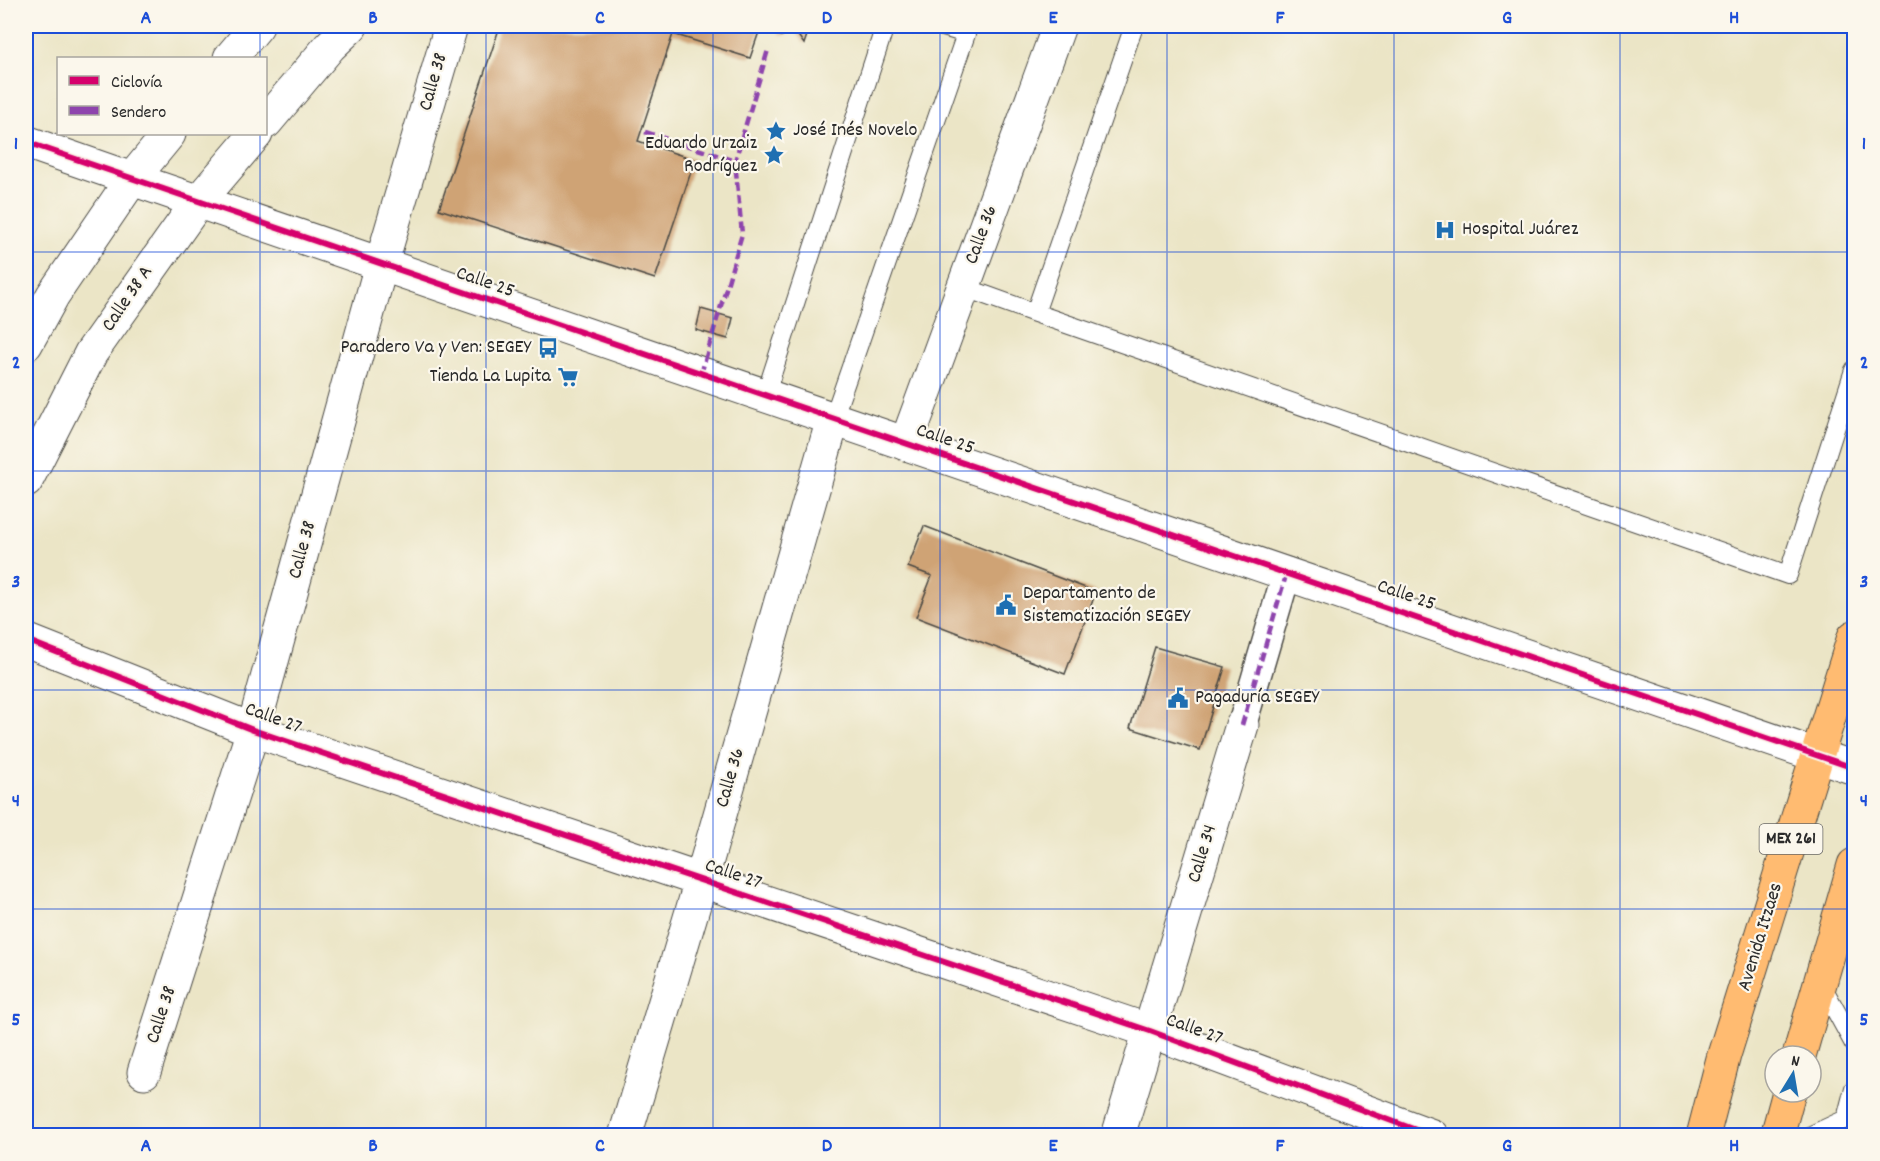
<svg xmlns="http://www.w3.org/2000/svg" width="1880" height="1161" font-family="Dekko,sans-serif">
<rect width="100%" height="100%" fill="#fbf7ec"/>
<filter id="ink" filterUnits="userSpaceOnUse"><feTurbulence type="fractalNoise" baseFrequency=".0167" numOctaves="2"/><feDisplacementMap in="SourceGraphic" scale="12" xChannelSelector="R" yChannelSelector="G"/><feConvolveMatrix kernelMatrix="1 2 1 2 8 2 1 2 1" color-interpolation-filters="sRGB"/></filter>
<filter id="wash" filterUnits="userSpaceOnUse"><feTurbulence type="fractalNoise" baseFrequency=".008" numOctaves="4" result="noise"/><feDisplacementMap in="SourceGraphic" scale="24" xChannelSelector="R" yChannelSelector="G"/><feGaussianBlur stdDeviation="1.35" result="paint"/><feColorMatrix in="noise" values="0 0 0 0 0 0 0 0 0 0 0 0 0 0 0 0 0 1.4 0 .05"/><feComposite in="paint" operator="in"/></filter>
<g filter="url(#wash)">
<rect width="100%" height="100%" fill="#ebe5c6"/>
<g id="blocks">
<!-- building -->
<path fill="#cfa375" d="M500 26H761L750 58 673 34 638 141 695 160 655 279 439 209Z
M774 26H810L804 44 795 31 781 36Z
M701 309 733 318 728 339 696 330Z
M924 526 1096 592 1065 674 916 617 932 576 908 567Z
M1155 647 1225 667 1200 750 1130 728Z"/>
</g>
</g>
<g filter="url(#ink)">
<use href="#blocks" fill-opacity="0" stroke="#484742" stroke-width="1.5"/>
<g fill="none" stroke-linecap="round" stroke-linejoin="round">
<!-- service casing -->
<g stroke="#484742" stroke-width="20">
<path id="service" d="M1134 26 1035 313 1788 575 1854 370
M963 287 1035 313
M765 396 885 26
M833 419 966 34 940 26
M1820 982 1854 1044
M1809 1136 1846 1119 1854 1088"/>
</g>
<!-- pedestrian casing -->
<g stroke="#484742" stroke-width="31">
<path id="pedestrian" d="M1242 725 1287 572"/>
</g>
<!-- minor casing -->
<g stroke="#484742" stroke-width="35">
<path id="minor" d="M230 58 257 26
M26 142 132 179 169 134
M906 444 1059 26
M26 640 253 730 1150 1031 1432 1136
M144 1072 253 730 381 265 451 26
M625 1136 701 881 833 419
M1118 1136 1242 725"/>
</g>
<!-- tertiary casing -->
<g stroke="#484742" stroke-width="35">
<path id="tertiary" d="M266 122 330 46 351 26
M26 344 53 295 132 179 1854 768
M26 481 91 353 198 202 256 134"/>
</g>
<!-- primary casing -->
<g stroke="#484742" stroke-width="35">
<path id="primary" d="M1799 1056 1854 865
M1703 1136 1724 1055 1854 637
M1777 1136 1789 1092"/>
</g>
<!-- service -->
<use href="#service" stroke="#fff" stroke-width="18"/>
<!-- pedestrian -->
<use href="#pedestrian" stroke="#fff" stroke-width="28"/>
<!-- minor -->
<use href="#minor" stroke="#fff" stroke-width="33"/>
<!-- tertiary -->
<use href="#tertiary" stroke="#fff" stroke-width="33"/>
<!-- primary -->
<use href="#primary" stroke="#ffbb71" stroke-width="33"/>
<!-- quiet -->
<path stroke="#8e44ad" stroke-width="4.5" stroke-dasharray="9 4.5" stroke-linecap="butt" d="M645 132 735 161
M701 374 742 234 735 161 768 50
M1242 725 1287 572"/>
<!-- cycleway casing -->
<g stroke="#fbf7ec" stroke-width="10">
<path id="cycleway" d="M26 142 1854 768
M26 640 253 730 1150 1031 1432 1136"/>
</g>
<!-- cycleway -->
<use href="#cycleway" stroke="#d6006c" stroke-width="6"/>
</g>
</g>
<!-- grid -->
<path fill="none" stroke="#1d4ed8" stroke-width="1.5" stroke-opacity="0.55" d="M260 26V58M486 26V1136M713 26V1136M940 26V1136M1167 26V1136M1394 26V1136M1620 26V1136M260 134V1136M26 252H1854M26 471H1854M26 690H1854M26 909H1854"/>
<!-- icons -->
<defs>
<g id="sight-bare" transform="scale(1.62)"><path d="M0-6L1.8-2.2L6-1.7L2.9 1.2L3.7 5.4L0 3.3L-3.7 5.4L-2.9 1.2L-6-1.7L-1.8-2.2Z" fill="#1f6fb2" stroke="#fbf7ec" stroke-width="2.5" paint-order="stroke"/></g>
<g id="hospital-bare" transform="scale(1.62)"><path d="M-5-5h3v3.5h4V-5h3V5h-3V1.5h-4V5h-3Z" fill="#1f6fb2" stroke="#fbf7ec" stroke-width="2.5" paint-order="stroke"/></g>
<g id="bus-bare" transform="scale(1.62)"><path d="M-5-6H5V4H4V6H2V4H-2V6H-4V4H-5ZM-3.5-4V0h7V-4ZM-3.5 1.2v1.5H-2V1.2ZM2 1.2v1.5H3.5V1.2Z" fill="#1f6fb2" stroke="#fbf7ec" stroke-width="2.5" paint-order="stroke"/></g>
<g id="supermarket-bare" transform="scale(1.62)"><path d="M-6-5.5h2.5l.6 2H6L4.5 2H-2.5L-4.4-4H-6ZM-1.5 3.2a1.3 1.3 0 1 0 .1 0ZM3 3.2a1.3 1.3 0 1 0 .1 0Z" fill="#1f6fb2" stroke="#fbf7ec" stroke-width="2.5" paint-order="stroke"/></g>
<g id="civic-bare" transform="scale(1.62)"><path d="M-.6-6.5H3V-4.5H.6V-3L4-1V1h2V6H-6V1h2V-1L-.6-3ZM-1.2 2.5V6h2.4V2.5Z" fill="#1f6fb2" stroke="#fbf7ec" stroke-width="2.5" paint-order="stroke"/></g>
</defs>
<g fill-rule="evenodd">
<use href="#sight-bare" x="776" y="131"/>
<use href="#sight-bare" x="774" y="155"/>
<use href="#hospital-bare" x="1445" y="230"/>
<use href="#bus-bare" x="548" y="348"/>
<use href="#supermarket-bare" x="568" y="377"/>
<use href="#civic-bare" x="1006" y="605"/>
<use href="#civic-bare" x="1178" y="698"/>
</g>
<g text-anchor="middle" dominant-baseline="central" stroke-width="4.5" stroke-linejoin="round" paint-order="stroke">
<!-- shield labels -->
<rect fill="#fbf7ec" stroke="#696865" stroke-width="1.5" x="1759.5" y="824" width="63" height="30" rx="4.5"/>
<g font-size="18" font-weight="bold" fill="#2b2b2b">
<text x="1791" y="839">MEX 261</text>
</g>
<!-- street labels -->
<g font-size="20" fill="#2b2b2b" stroke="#fbf7ec">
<text transform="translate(434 82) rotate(-74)">Calle 38</text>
<text transform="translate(982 235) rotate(-70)">Calle 36</text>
<text transform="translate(485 283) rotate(19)">Calle 25</text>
<text transform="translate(128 299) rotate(-56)">Calle 38 A</text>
<text transform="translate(945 440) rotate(19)">Calle 25</text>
<text transform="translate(303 550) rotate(-75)">Calle 38</text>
<text transform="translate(1406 596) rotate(19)">Calle 25</text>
<text transform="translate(273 719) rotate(20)">Calle 27</text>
<text transform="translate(731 778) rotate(-74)">Calle 36</text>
<text transform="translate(1203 854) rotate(-73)">Calle 34</text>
<text transform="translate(733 875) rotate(19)">Calle 27</text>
<text transform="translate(1761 937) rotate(-73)">Avenida Itzaes</text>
<text transform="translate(162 1015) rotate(-72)">Calle 38</text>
<text transform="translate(1194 1030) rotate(20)">Calle 27</text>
</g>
<!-- poi labels -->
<g font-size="20" fill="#2b2b2b" stroke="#fbf7ec" text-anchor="start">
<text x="793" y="131">José Inés Novelo</text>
<text x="757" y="144" text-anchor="end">Eduardo Urzaiz<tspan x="757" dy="23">Rodríguez</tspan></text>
<text x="1462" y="230">Hospital Juárez</text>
<text x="531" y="348" text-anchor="end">Paradero Va y Ven: SEGEY</text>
<text x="551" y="377" text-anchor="end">Tienda La Lupita</text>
<text x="1023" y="594">Departamento de<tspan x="1023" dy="23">Sistematización SEGEY</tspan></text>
<text x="1195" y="698">Pagaduría SEGEY</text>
</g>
</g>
<!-- margin -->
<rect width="1880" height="1161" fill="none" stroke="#fbf7ec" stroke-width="66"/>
<!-- legend -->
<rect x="57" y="57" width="210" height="78" fill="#fbf7ec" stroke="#a8a59f" stroke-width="1.5"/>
<rect x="69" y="76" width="30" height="9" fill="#d6006c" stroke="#a8a59f" stroke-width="1.5"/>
<text x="111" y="87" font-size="18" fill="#2b2b2b">Ciclovía</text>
<rect x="69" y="106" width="30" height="9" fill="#8e44ad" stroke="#a8a59f" stroke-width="1.5"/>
<text x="111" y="117" font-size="18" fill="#2b2b2b">Sendero</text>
<!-- north arrow -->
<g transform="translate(1793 1074) rotate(11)"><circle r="28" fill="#fbf7ec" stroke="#a8a59f" stroke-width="1.5"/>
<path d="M0-4.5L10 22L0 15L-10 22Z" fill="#1f6fb2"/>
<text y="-9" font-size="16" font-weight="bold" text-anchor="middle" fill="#2b2b2b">N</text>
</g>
<rect x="33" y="33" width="1814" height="1095" fill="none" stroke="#1d4ed8" stroke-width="2"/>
<g font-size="20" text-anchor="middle" font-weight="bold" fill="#1d4ed8">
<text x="146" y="23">A</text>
<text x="373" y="23">B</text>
<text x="600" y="23">C</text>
<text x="827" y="23">D</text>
<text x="1053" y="23">E</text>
<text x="1280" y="23">F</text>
<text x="1507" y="23">G</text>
<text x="1734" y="23">H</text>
<text x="16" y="149">1</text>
<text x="1864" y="149">1</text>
<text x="16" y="368">2</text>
<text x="1864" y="368">2</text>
<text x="16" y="587">3</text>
<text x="1864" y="587">3</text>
<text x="16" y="806">4</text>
<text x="1864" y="806">4</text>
<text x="16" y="1025">5</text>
<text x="1864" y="1025">5</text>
<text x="146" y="1151">A</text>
<text x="373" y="1151">B</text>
<text x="600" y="1151">C</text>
<text x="827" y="1151">D</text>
<text x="1053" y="1151">E</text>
<text x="1280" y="1151">F</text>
<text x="1507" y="1151">G</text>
<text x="1734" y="1151">H</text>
</g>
</svg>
